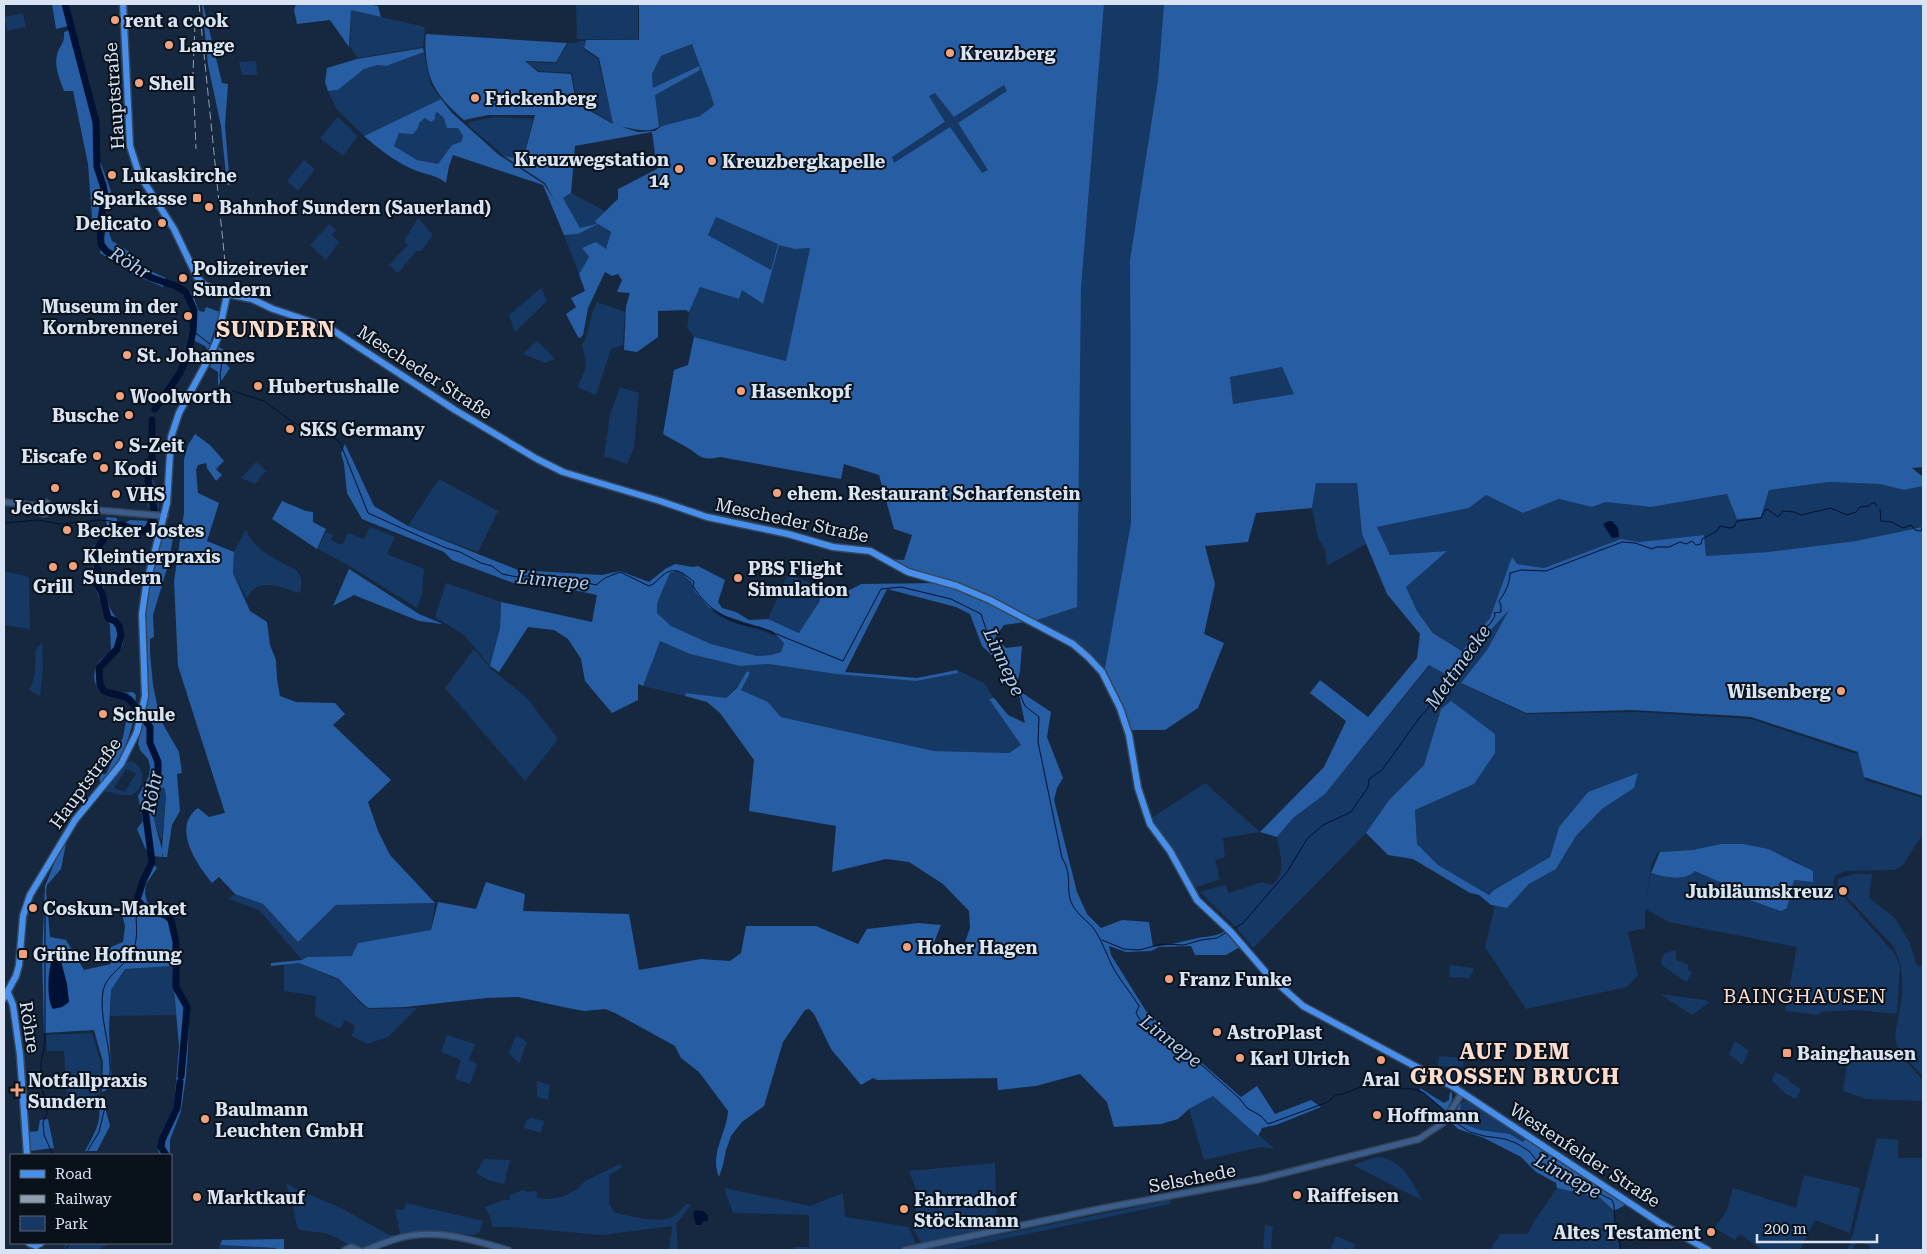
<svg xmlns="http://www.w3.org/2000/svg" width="1927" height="1254" font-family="'Roboto Serif',serif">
<rect width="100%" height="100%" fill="#16283f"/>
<!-- green -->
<path fill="#163864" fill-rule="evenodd" d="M576 4H638V40L577 39Z
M1104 4H1164L1158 80 1130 260 1131 523 1104 673 1097 663 1034 621 1040 620 1081 289Z
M351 10 425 27 423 47 358 58 350 47Z
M23 13 26 27 7 31 4 17Z
M578 41H586L583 49 598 59 613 123 577 102 572 73 539 71 527 62 556 63 568 43H577Z
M692 44C699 65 708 84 714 105L700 116 659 127 654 95 698 66 653 89 652 74 661 56Z
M424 52 431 85 441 99 364 136 337 110 328 91 338 90 364 69 377 65 386 66Z
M256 61 257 75H242L239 62Z
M1004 85 1008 91 989 170 982 173 894 163 891 157 945 123 929 96 935 92 954 117Z
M437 112 458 128 463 136 461 142 438 164 417 160 394 146 399 133 418 123Z
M338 117 358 136 343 156 320 138Z
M493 117 533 119 523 160 504 156 468 125 470 122Z
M304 160 315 169 298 191 287 181Z
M571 193 605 211 595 221 611 233 606 249 582 248 589 257 579 274 564 235 578 234 596 225 580 228 563 198Z
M716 217 778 244 771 270 708 235Z
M418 218 433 235 421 251H416L398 273 389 265 408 245 404 241Z
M329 224 336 230 332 235 339 242 326 260 310 245Z
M779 244 795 249 810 248 786 361 694 337 687 328 689 312 700 287 739 299 742 290 763 304Z
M541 288 547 301 515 332 509 315Z
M597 302 625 312 623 345 611 349 596 395 577 387C587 366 588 369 582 345 590 332 589 316 597 302Z
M537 341 555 359 545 363 523 354Z
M1282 367 1295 394 1233 404 1230 377Z
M620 387 639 393 634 448 627 464 604 456 610 415Z
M256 462 266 471 255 484 241 478Z
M153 466 150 479 154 480 159 496V508L147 507 145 474 147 467Z
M439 479 498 511 478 552 408 526Z
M1829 482 1880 484 1904 490 1923 486V529L1921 527 1856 541 1768 552 1706 556 1704 535 1639 542 1621 539 1544 568 1517 564 1512 558 1490 618 1463 651 1434 633 1417 611 1406 587 1446 551 1389 555 1377 527 1469 508 1486 495 1523 513 1559 499 1592 507 1606 502 1651 507 1728 494 1761 517 1769 490Z
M1316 483H1357L1362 534 1366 544 1327 566 1325 549 1318 538 1312 508Z
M370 527 395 537 387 554 424 569 422 594 417 608 353 568 318 549 326 532 333 535 331 540 342 545 348 533 364 539Z
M246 529C253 548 269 556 286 565 291 567 296 569 299 574 303 580 301 586 300 593 282 588 256 575 247 599L233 573 234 552Z
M4 571 29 577 30 629 4 625Z
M678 571C691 578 693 590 702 601 707 607 716 614 723 618 743 629 767 627 784 643L781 652 771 655 757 656 711 644 671 626 657 613V604L662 591 670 573Z
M788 574 824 588 819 602 800 633 768 619Z
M446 583 501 602 500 628 490 666 464 635 435 617Z
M1511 608 1487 650 1462 684 1526 714 1638 712 1751 719 1853 753H1859L1865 780 1923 798V834L1902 866 1894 870 1846 871 1836 875 1833 882 1834 886 1895 954 1900 968 1897 1014 1857 1010 1821 1012 1819 1015 1785 1011 1797 947 1669 922 1645 909V928L1628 932 1638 975 1627 987 1526 1009 1485 947 1495 906 1507 908 1529 884 1556 869 1576 836 1602 809 1634 788 1638 773 1588 792 1559 827 1550 857 1494 890 1489 895 1438 865 1417 844 1415 810 1474 784 1441 709 1424 765 1389 800 1366 833 1253 948 1235 926 1200 892 1225 885 1229 893 1262 882 1272 885C1287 873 1280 855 1277 837L1293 818 1325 794 1430 665 1452 678 1486 635ZM1721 844 1796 861 1803 867 1813 871V882L1794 880 1787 908 1744 898 1731 891 1722 883 1694 870 1672 878 1651 873 1646 901 1652 863 1658 852 1692 850Z
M659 640 690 654 740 666 769 664 836 674 916 681 958 672 957 670 984 683 994 698 989 699 1021 745 1009 753 934 751 781 717 768 702 741 690 750 673 726 698 686 693 685 696 643 686Z
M42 642 43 669 40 696 29 690C36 677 36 665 35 651Z
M474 649 491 669 527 698 558 739 525 781 445 688Z
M131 761C147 767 145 790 131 795 125 797 111 792 104 791L126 763ZM126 769 136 773 125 792 114 788Z
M1205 783 1260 832 1223 838 1225 857 1215 860 1220 879 1191 889 1150 819Z
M164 787 166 796 162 838 161 839C156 827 148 807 155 795 157 792 161 789 164 787Z
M1854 874H1872L1869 898 1894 917 1909 941 1917 966 1923 965V1076C1915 1067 1902 1057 1897 1046 1894 1038 1896 1028 1898 1019 1903 994 1906 969 1893 946L1837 886 1838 879Z
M235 894 263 904 298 942 336 905 435 903 431 930 358 943 353 956 307 957 302 960 259 910 229 899Z
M1676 950V960L1689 965 1687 969 1692 973 1686 982 1663 966 1661 962 1664 953Z
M299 963 341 981 359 1002 368 1009 417 1008 388 1037 367 1044 352 1036 355 1026 345 1020 340 1029 315 1016 316 996 284 991V965Z
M1450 965 1474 968 1470 978 1449 977Z
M172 966 176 1015 110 1016 111 990 125 969Z
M1660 994 1704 1000 1710 1002 1692 1015Z
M92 1033 101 1063 100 1094 67 1105 64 1051H47L46 1035Z
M447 1035 475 1044 469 1060 477 1064 470 1084 455 1079 461 1060 441 1052Z
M516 1035 527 1042 519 1064 509 1053Z
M1735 1041 1749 1051 1742 1065 1729 1054Z
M1848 1055 1906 1062 1923 1080V1101L1866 1099 1843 1091Z
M1439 1056 1464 1058 1463 1067 1438 1066Z
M1412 1069 1426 1076 1420 1086 1408 1079Z
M1775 1072 1789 1079 1788 1081 1801 1089 1796 1099 1786 1094 1772 1081Z
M537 1081 550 1085 548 1100 537 1097Z
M1213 1096 1275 1149 1261 1147 1204 1160 1189 1109Z
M1465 1101 1474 1104 1526 1138 1523 1142 1510 1134 1480 1130 1459 1122 1461 1103Z
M532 1118 544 1121 541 1133 524 1128 526 1120Z
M1877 1138 1898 1140V1158H1923V1250H1870V1246L1857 1241 1853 1250H1847L1853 1234Z
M1377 1157C1403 1159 1411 1181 1423 1201L1353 1165Z
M484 1159 510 1160 504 1184 488 1180 476 1173Z
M995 1163 997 1227 922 1244 913 1229 917 1202 916 1189 909 1171Z
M620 1164 622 1167 609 1175V1204L614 1212C628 1216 659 1224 672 1217 677 1215 682 1207 687 1204L691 1205 676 1224 678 1250H669L672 1226 602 1235 510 1227H492L490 1216 485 1207 504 1200H510V1195L523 1190 527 1192 537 1191V1198L550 1199 564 1196 576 1190 585 1181Z
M1804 1175 1860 1188 1850 1233 1815 1220 1800 1250H1763L1740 1234 1735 1240 1715 1228 1727 1210 1733 1188 1796 1208Z
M287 1183 296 1189 341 1208 389 1235H397L360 1248 349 1246 338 1238 325 1233 299 1230C294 1221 295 1209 292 1198 290 1192 286 1189 287 1183Z
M724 1188 810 1206 843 1193 845 1217 909 1227 915 1242 912 1247 896 1250H793L794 1247H809V1215L733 1213Z
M1557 1188 1600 1198 1614 1212 1620 1250H1490L1500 1234H1528L1535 1220Z
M1170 1200V1204L950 1250H925Z
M406 1203 483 1221 480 1231 474 1235 431 1231 400 1233 395 1209 404 1210Z
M1265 1225 1273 1226 1271 1250H1263Z
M1336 1236 1355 1244 1353 1250 1345 1248 1343 1250H1330Z
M66 1243H110L98 1250H63Z
M219 1245 276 1248 277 1250H219Z"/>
<!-- forest -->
<path fill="#275da2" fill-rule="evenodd" d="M52 4H68L72 25 56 29Z
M202 4H203L222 83 228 84 225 126 230 185H227L221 126 208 65Z
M296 4H366L378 6 381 17 351 10 349 47 330 20 297 24 294 10Z
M639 4H1104L1081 289 1077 607 1034 621 1007 606 912 571 887 559 904 560 912 535 894 529 879 475 844 464 841 479 720 457C701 461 702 457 688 448 680 443 671 439 663 434L674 370 688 365 694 337 786 361 810 248 795 249 779 245 763 304 742 290 739 299 700 287 689 312 686 310 658 311V337L637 352 624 350 626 306 630 293 617 292 622 280 618 274 612 276 605 272 588 308 583 335 580 338 578 337 566 314 576 307 571 298 585 291 579 274 589 257 582 248 596 242 606 249 611 232 598 224 578 234 564 235 543 185 453 155 449 166 446 183C436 175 428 175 417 171 398 164 379 149 364 136L441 99 452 113 499 155 544 184 555 201 545 183 504 156 523 160 535 115H488L464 120C453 111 440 98 433 84 427 72 424 47 426 34L567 43 556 62 525 61 538 72 571 74 576 103 613 124 599 58 584 48 586 40H639ZM692 44C699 65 708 84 714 105L713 106 700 116 662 126 655 131 638 132 622 127C633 128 646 134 659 127L655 95 700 70 699 66 653 88 652 74 661 56ZM1004 85 1007 91 958 123 988 170 982 173 950 127 894 163 892 157 945 122 929 96 935 93 954 117ZM437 112 444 118 447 128H458L463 136 461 142 452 145 438 164 417 160 394 146 399 133 413 134 418 128 419 123 425 118 431 122 435 119V114ZM652 132 657 169 618 189V199L595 221 597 224 580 228 563 198 571 193 575 146ZM716 217 778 244 771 270 708 235Z
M1164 4H1923V467L1912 468 1923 477V486L1904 490 1880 484 1829 482 1769 490 1761 517 1737 519 1727 494 1651 507 1606 502 1592 507 1559 499 1523 513 1486 495 1469 508 1377 527 1390 555 1447 551 1406 587 1417 611 1433 633 1462 651 1490 618 1512 557 1517 564 1544 568 1621 539 1639 542 1704 535 1706 556 1768 552 1856 541 1922 527 1923 529V796L1864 777 1858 752 1751 717 1739 716 1632 710 1526 713 1461 683 1487 650 1509 610 1486 635 1452 678 1429 665 1325 794 1293 818 1277 837 1260 832 1324 767 1346 721 1310 693 1320 680 1368 717 1417 658 1420 634 1387 594 1362 534 1357 483H1316L1312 508 1256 513 1248 542 1205 546 1215 584 1204 634 1224 643 1198 708 1165 730H1130L1104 673 1131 523 1130 260 1158 80ZM1282 367 1294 394 1233 404 1230 377Z
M70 30 91 97 99 133V159L111 191 93 232 88 164 73 91H64C60 80 54 67 57 55 59 45 65 45 64 32Z
M423 48 424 52 386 66 377 65 364 69 338 90 328 91 325 82 327 68 357 59Z
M107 227 112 241 128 251 146 269 166 278 163 287 137 276 100 253Z
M187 288 192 293 199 311 204 312 206 307 220 312 208 350 205 346 193 340 184 363 182 362 192 320Z
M219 347 230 354 224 362 230 368 218 386V372L210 367Z
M195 434 210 445 224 461 216 469 222 475 216 481 207 468 206 463 198 465 196 470 198 493 219 503 207 541 234 552 233 573 250 611 267 622 270 645 276 660 277 679 280 696 296 702 335 703 345 714 333 725 391 780 368 802 378 831 390 855 435 903 336 905 298 942 263 904 235 894 219 877 212 883C197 865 171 827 198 808L209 817 225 813 178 666 174 581 184 513V459L188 445Z
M345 444 374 506 408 526 518 570 602 575 620 571 649 582 665 569 675 564 693 567 698 566 725 580 718 602 722 608 736 612 749 620 768 619 799 633 819 602 824 588 829 586 850 590 861 584 937 583 983 599 1026 622 1004 625 995 638 1006 648 1022 646 1020 671 1016 687 998 661 982 646 970 614 956 607 887 589 845 672 917 678 957 670 958 673 916 681 836 674 769 664 740 666 690 654 660 641 643 686 638 684V700L612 713 585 681 581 659 568 639 554 630 528 627 499 672 490 666 500 628 501 602 592 622 597 595 540 583 519 585 452 560 444 552 362 519 347 493 344 464 341 453ZM677 571 683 574 691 582 695 592 708 607 726 616 772 631 784 643 781 652 771 655 757 656 711 644 671 626 657 613V604L662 591 670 573Z
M282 501 306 511 313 512V522L326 529 317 549 272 519Z
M106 517 117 518V529C92 540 101 589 111 610 114 616 121 622 122 629 124 635 124 643 121 648 115 659 94 667 102 683 107 693 123 693 133 692L136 695 135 704C123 691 116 699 103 693 92 687 92 670 99 662 103 658 107 654 111 651L110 625 95 587 91 548C104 539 108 533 106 517Z
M130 520 149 521 155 525C145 538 139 533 125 530V523Z
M174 532 169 562 153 615 154 637 150 639V653L153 685 160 719 179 752 182 773 177 774 180 811 172 825 167 857H163L162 852V857L154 856 145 848 137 829 143 821 138 796 149 776 150 767 148 759 140 750 138 743 145 716 147 695 146 606 151 576 164 534ZM164 787 166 796 162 849C159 837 148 806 155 795 157 792 161 789 164 787Z
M349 569 419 614 443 624 419 621 354 595 333 606Z
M747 671 750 673 741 690 768 702 781 717 934 751 1009 753 1021 745 989 699 994 698 1008 715 1025 723 1018 690 1051 712 1047 737 1063 778 1057 788 1054 800 1077 892 1087 914 1101 928 1122 920 1149 922 1153 947C1170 945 1181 942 1198 938 1208 936 1216 937 1225 931L1240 947 1226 955H1195L1191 946 1159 947 1151 951 1126 952 1109 946 1111 955 1146 1011 1199 1062 1203 1064 1241 1097 1257 1086 1275 1114 1311 1100 1321 1107 1276 1125 1262 1128 1258 1136 1213 1096 1189 1109 1178 1119 1161 1124 1114 1127 1107 1102 1080 1074 1036 1086 998 1090 997 1078 877 1080 873 1078 861 1085 831 1049 814 1014 809 1009 805 1010 783 1042 764 1106 742 1122 731 1136 726 1150 723 1165 719 1177C709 1154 727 1133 728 1111L699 1072 681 1058 675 1046 615 1013 605 1009 584 1011 563 1007 518 997 486 998 405 1007 368 1008 360 1001 339 979 299 963 271 966V963L302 960 307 957 352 956 358 943 431 930 438 902 476 909 486 882 525 894 523 911 629 914 639 970 701 959 730 961 741 953 746 926H816L858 944 867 929 918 923 941 925 933 945 962 951 970 928 969 911 943 884 909 862 886 859 832 872 836 826 749 811 754 760 720 713 707 702 685 696 686 693 726 698 737 688Z
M1451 701 1495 734V753L1474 784 1415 810 1417 844 1438 865 1489 895 1494 890 1550 857 1559 827 1588 792 1638 773 1634 788 1602 809 1576 836 1556 869 1529 884 1507 908 1491 905 1479 895 1470 893 1413 859 1388 855 1366 833 1389 800 1424 765 1441 709Z
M131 709 135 711C131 736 120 766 100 783L99 774H106L123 737 128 711Z
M66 843 61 869 47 885 46 891 50 937 66 940 84 970 111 964 106 949 123 942 125 926 122 914 130 912 151 862 157 868 146 884 145 893 147 902 169 919 180 942 177 944 178 986 189 1005 188 1046 186 1077 181 1111 170 1140V1155H160L158 1150 159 1139 174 1106 179 1046 172 966 125 969 111 990 109 1029 112 1088 102 1092 103 1062 94 1030 44 1033 42 955 45 886 56 859Z
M1721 844H1743L1768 849 1813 871V882L1794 880 1787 908 1781 911 1744 898 1731 891 1722 883 1695 871C1684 882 1665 877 1651 873L1660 852 1692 850Z
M1420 1088 1444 1103 1449 1100 1450 1092 1452 1093V1100L1446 1111 1420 1090Z
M104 1103 110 1126 97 1151H85C93 1136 102 1122 99 1105Z
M1461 1103 1459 1122 1480 1130 1510 1134 1523 1142 1526 1138 1627 1204 1614 1211 1600 1198 1557 1188 1556 1183 1536 1172 1521 1157 1484 1138 1458 1129 1450 1121Z
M48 1119 54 1148 29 1151 28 1132 38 1131 40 1120Z
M284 1239V1250H277L276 1248 220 1245 222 1240Z"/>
<!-- water -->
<path fill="#013" d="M1609 521H1612L1618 528 1619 537 1612 538 1603 524Z
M53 957 61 961 67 984 69 1002 62 1007 53 1009C46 1000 48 967 53 957Z
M695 1210 703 1211 708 1215V1221H704L701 1225H696L693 1214Z"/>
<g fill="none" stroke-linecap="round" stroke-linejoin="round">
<!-- stream -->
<path stroke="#013" stroke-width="1" d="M193 331 210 344
M217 349 223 355 220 375 221 383
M233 391 264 401 294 423 336 439 341 445 368 513 446 548 460 552 481 563 492 566 502 574 517 577 537 575 562 577 596 585 605 578 620 572 649 586C655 584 657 580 662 576 674 565 684 573 694 582L693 586C706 609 733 625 759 627L843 661 881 589 901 587 951 599 981 614 987 632 1006 662 1025 706 1039 717 1038 742 1062 858C1074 877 1064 890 1073 906 1078 915 1088 921 1094 929 1103 942 1107 957 1115 971 1122 983 1132 994 1139 1006L1136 1013 1140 1020 1204 1067 1240 1099 1247 1108 1261 1116 1268 1124 1328 1102 1335 1095 1342 1094 1361 1087 1414 1089 1424 1093 1445 1111
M1880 509 1881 521 1892 522 1903 528 1911 525 1915 530 1921 531 1923 525
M4 523 38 520 59 524 100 520 111 521 117 524
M45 912V1043L41 1063V1083L47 1113 43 1122 44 1135 53 1155
M1233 929 1243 923 1287 872 1307 839 1323 825 1351 812 1368 787 1369 779 1382 770 1420 717 1434 702 1437 694 1447 680 1466 656 1474 643 1481 637 1486 627 1490 624 1495 616 1494 613 1501 612V605L1499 601C1505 593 1510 583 1510 573L1521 570 1546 571 1622 542 1635 543 1652 549 1656 547H1669L1680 542 1686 544 1692 541 1696 545 1701 544 1702 539 1717 531 1720 526 1729 528 1734 527 1737 521 1761 518 1765 510 1767 509 1778 517 1783 511 1794 512 1801 515 1831 508 1847 515 1856 512 1860 507 1869 506 1872 503H1875L1877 506
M1102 940 1124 949 1139 950 1162 944 1184 945 1201 940 1217 938 1227 932
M107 1091C108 1082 111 1073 110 1064 109 1040 99 1015 103 991 106 974 127 966 134 948 140 931 133 917 138 902
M1452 1120 1470 1132 1484 1136 1505 1139 1516 1143 1529 1151 1538 1162 1612 1200 1614 1205 1615 1224 1621 1250
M88 1150 99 1132 105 1107
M65 1250 70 1243"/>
<!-- river -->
<path stroke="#013" stroke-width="7" d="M65 4 96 122 97 167 103 185 105 195 100 224 101 244 106 251 134 269 152 278 176 286 186 292 194 310 193 331 188 354 180 373 155 409
M152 420V460L148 481 154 509 153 518 148 528 144 531H138L122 525 112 527 97 549 95 557 98 570 96 582 102 593 108 618 115 621 119 626 121 635 117 649 99 668 100 685 104 691 110 693 126 697 130 700 150 727V743L158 762V773L155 783 149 792 145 809 152 862 143 881 137 900 143 906 167 916 171 920 176 942V987L187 1007 181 1076
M166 1155 161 1147 162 1140 177 1108 180 1082"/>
<!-- minor casing -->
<g stroke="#35465c" stroke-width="8">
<path id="minor" d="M4 502 39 506
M38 508a6 6 0 1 1 12 0a6 6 0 1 1-12 0Z
M49 506 165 516
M345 1250 351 1247 359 1250
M366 1250C376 1246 386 1242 396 1239 433 1227 472 1240 508 1250
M905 1250 1104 1208 1261 1179 1419 1139 1443 1123 1462 1093"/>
</g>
<!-- major casing -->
<g stroke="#35465c" stroke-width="9">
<path id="major" d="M123 4 130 146 139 174 174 229 197 277 203 284 218 292 252 299 273 309 324 326 334 331 455 410 537 459 563 472 660 501 707 517 788 534 833 547 870 551 908 572 957 586 990 600 1073 644 1088 657 1102 672 1120 708 1129 735 1138 788 1150 824 1170 851 1197 900 1231 932 1268 975 1303 1006 1452 1086 1660 1223 1708 1250
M8 993 13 1005 20 1055 27 1155
M4 998 16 976 19 965 23 916 30 895 75 820 121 764 137 732 145 696 142 614 146 586 167 503 171 437 179 413 210 356 218 337 227 295
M29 1243 36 1246 41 1243"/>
</g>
<!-- minor -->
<use href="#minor" stroke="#3b5d8a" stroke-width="5"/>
<!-- major -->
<use href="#major" stroke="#488fec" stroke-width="6"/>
<!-- rail -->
<path stroke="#909eb0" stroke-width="1" stroke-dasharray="8 4" stroke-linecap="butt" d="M199 4 226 272
M195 24 193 73 196 149"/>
</g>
<!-- markers -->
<g fill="#f1a17c" stroke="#09111b" stroke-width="2">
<circle cx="115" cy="20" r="5"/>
<circle cx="169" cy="45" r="5"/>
<circle cx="950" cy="53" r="5"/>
<circle cx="139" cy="83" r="5"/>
<circle cx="475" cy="98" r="5"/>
<circle cx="712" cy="161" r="5"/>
<circle cx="679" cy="169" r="5"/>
<circle cx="112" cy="175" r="5"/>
<rect x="192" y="193" width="10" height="10" rx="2.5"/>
<circle cx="209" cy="207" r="5"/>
<circle cx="162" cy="223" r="5"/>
<circle cx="183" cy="278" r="5"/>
<circle cx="188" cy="316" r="5"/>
<circle cx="127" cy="355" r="5"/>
<circle cx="258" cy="386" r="5"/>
<circle cx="741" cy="391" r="5"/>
<circle cx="120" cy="396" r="5"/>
<circle cx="129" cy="415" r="5"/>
<circle cx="290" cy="429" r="5"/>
<circle cx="119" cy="445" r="5"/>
<circle cx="97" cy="456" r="5"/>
<circle cx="104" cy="468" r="5"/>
<circle cx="55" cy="488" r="5"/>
<circle cx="777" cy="493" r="5"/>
<circle cx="116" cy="494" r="5"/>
<circle cx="67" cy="530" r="5"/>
<circle cx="73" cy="566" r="5"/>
<circle cx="53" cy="567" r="5"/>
<circle cx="738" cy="578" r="5"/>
<circle cx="1841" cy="691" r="5"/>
<circle cx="103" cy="714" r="5"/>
<circle cx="1843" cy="891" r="5"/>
<circle cx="33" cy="908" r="5"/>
<circle cx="907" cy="947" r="5"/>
<rect x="18" y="949" width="10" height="10" rx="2.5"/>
<circle cx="1169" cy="979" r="5"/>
<circle cx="1217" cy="1032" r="5"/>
<rect x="1782" y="1048" width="10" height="10" rx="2.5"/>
<circle cx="1240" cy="1058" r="5"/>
<circle cx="1381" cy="1060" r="5"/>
<path d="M14.5 1082.5h5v5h5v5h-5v5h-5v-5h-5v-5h5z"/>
<circle cx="1377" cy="1115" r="5"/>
<circle cx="205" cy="1119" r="5"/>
<circle cx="1297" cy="1195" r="5"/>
<circle cx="197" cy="1197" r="5"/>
<circle cx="904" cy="1209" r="5"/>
<circle cx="1711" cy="1232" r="5"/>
</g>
<g text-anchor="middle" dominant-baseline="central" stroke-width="4" stroke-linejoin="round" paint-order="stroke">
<!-- poi labels -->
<g font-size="18" font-weight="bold" fill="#d8e4f3" stroke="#09111b" text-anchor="start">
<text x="125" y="20">rent a cook</text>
<text x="179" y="45">Lange</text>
<text x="960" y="53">Kreuzberg</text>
<text x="149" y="83">Shell</text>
<text x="485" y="98">Frickenberg</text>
<text x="669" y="159" text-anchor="end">Kreuzwegstation<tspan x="669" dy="21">14</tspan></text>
<text x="722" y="161">Kreuzbergkapelle</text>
<text x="122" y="175">Lukaskirche</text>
<text x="187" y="198" text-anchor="end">Sparkasse</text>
<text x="219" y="207">Bahnhof Sundern (Sauerland)</text>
<text x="152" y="223" text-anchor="end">Delicato</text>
<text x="193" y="268">Polizeirevier<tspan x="193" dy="21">Sundern</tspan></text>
<text x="178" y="306" text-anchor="end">Museum in der<tspan x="178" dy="21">Kornbrennerei</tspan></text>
<text x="137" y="355">St. Johannes</text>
<text x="268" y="386">Hubertushalle</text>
<text x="751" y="391">Hasenkopf</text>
<text x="130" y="396">Woolworth</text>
<text x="119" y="415" text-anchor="end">Busche</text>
<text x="300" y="429">SKS Germany</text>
<text x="129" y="445">S-Zeit</text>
<text x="87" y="456" text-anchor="end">Eiscafe</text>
<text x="114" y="468">Kodi</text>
<text x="787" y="493">ehem. Restaurant Scharfenstein</text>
<text x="126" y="494">VHS</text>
<text x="55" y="507" text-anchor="middle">Jedowski</text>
<text x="77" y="530">Becker Jostes</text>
<text x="83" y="556">Kleintierpraxis<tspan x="83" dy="21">Sundern</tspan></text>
<text x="748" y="568">PBS Flight<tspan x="748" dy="21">Simulation</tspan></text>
<text x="53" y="586" text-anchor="middle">Grill</text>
<text x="1831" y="691" text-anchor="end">Wilsenberg</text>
<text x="113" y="714">Schule</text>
<text x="1833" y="891" text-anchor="end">Jubiläumskreuz</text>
<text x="43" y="908">Coskun-Market</text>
<text x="917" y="947">Hoher Hagen</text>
<text x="33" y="954">Grüne Hoffnung</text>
<text x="1179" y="979">Franz Funke</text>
<text x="1227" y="1032">AstroPlast</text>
<text x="1797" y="1053">Bainghausen</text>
<text x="1250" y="1058">Karl Ulrich</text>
<text x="1381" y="1079" text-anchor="middle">Aral</text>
<text x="28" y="1080">Notfallpraxis<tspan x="28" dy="21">Sundern</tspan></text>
<text x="215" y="1109">Baulmann<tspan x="215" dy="21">Leuchten GmbH</tspan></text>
<text x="1387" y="1115">Hoffmann</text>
<text x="1307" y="1195">Raiffeisen</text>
<text x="207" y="1197">Marktkauf</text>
<text x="914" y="1199">Fahrradhof<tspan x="914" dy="21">Stöckmann</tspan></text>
<text x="1701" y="1232" text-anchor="end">Altes Testament</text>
</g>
<!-- street labels -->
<g font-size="18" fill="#d8e4f3" stroke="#09111b">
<text transform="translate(114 96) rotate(-94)">Hauptstraße</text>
<text transform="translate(425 372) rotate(33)">Mescheder Straße</text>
<text transform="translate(792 520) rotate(12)">Mescheder Straße</text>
<text transform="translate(85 783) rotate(-54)">Hauptstraße</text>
<text transform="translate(30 1027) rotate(81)">Röhre</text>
<text transform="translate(1585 1155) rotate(33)">Westenfelder Straße</text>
<text transform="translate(1192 1178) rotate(-11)">Selschede</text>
</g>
<!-- water labels -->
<g font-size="19" font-style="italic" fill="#b0ccf2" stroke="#09111b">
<text transform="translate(130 263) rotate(31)">Röhr</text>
<text transform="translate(553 580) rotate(5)">Linnepe</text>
<text transform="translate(1004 662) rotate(65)">Linnepe</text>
<text transform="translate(1458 667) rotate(-55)">Mettmecke</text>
<text transform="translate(152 792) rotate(-79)">Röhr</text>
<text transform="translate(1171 1041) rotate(38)">Linnepe</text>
<text transform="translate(1568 1176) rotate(29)">Linnepe</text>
</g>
<!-- quarter labels -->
<g font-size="20" letter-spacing="1" fill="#fadbcc" stroke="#09111b">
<text x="1805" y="996">BAINGHAUSEN</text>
</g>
<!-- district labels -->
<g font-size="22" font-weight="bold" letter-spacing="1" fill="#fadbcc" stroke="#09111b">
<text x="276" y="329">SUNDERN</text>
<text x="1515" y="1051">AUF DEM<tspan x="1515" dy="25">GROSSEN BRUCH</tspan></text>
</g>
</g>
<!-- border -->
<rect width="1927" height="1254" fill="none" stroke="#d8e4f3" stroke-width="10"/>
<!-- legend -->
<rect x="10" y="1154" width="162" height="90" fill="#09111b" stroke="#5c6571"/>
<rect x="20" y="1170" width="25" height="8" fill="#488fec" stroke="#5c6571"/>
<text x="55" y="1179" font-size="15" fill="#d8e4f3">Road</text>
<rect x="20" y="1195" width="25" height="8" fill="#909eb0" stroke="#5c6571"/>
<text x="55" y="1204" font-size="15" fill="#d8e4f3">Railway</text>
<rect x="20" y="1216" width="25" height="15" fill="#163864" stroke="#5c6571"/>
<text x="55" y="1229" font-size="15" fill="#d8e4f3">Park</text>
<!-- scale -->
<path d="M1757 1234v8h120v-8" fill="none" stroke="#d8e4f3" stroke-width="2.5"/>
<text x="1764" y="1234" font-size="15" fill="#d8e4f3" stroke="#09111b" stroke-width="4" paint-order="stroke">200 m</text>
</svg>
